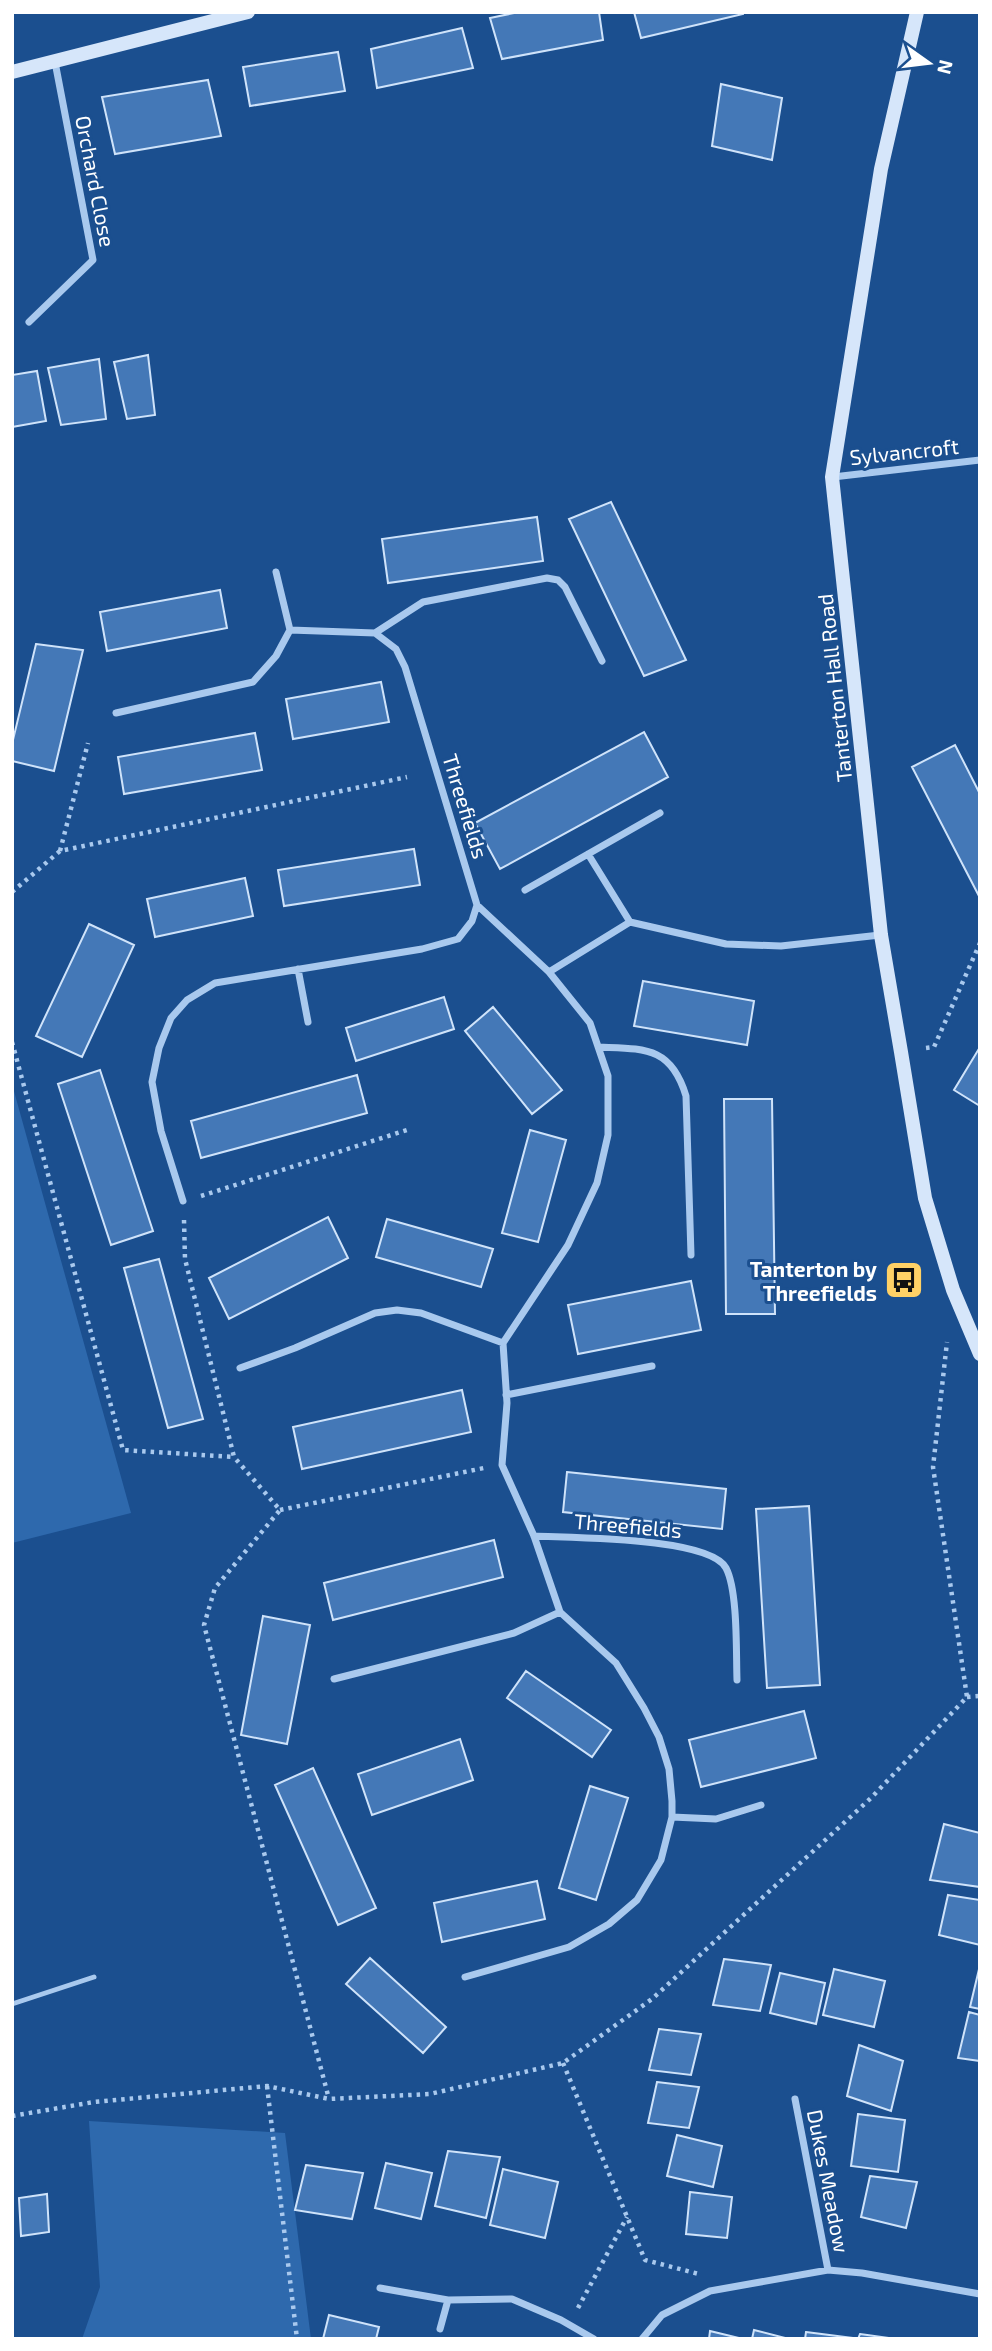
<svg xmlns="http://www.w3.org/2000/svg" width="992" height="2351" font-family="'Exo 2',sans-serif">
<rect width="100%" height="100%" fill="#1b4f8f"/>
<!-- green -->
<path fill="#2e69ad" d="M12 1084 131 1513 12 1543Z
M89 2121 285 2133 311 2339H82L100 2287Z"/>
<!-- building -->
<path fill="#4478b7" stroke="#cfe3fa" stroke-width="2" d="M519 12H599L603 40 502 59 490 18Z
M634 12H743V14L641 38Z
M462 28 473 68 377 88 371 49Z
M338 52 345 91 250 106 243 67Z
M208 80 221 136 115 154 102 97Z
M721 84 782 98 772 160 712 146Z
M148 355 155 415 127 419 114 362Z
M99 359 106 419 61 425 48 368Z
M37 371 46 421 12 427V375Z
M611 502 686 660 644 676 569 519Z
M537 517 543 561 388 583 382 539Z
M220 590 227 628 107 651 100 612Z
M36 644 83 650 54 771 12 761V744Z
M381 682 389 722 293 739 286 699Z
M644 732 668 777 500 869 475 823Z
M255 733 262 770 124 794 118 757Z
M955 745 980 794V898L912 767Z
M414 849 420 885 284 906 278 870Z
M245 878 253 916 155 937 147 899Z
M89 924 134 945 82 1057 36 1036Z
M643 981 754 1001 747 1045 634 1026Z
M444 997 454 1029 356 1061 346 1028Z
M493 1007 562 1090 532 1114 465 1031Z
M980 1047V1106L954 1090Z
M100 1070 153 1231 111 1245 58 1084Z
M357 1075 367 1113 201 1158 191 1121Z
M724 1099H772L775 1314H726Z
M530 1130 566 1140 538 1242 502 1233Z
M328 1217 348 1258 229 1319 209 1278Z
M387 1219 493 1249 481 1287 376 1257Z
M159 1259 203 1419 168 1428 124 1268Z
M691 1281 701 1330 578 1354 568 1305Z
M462 1390 471 1432 302 1469 293 1427Z
M567 1472 726 1489 722 1529 563 1512Z
M809 1506 820 1685 767 1688 756 1509Z
M494 1540 503 1577 333 1620 324 1583Z
M263 1616 310 1625 287 1744 241 1735Z
M526 1671 611 1730 592 1757 507 1698Z
M804 1711 816 1758 701 1787 689 1740Z
M460 1739 473 1780 372 1815 358 1774Z
M313 1768 376 1908 338 1925 275 1785Z
M590 1786 628 1798 596 1900 559 1888Z
M944 1824 980 1833V1887L930 1880Z
M537 1881 545 1919 442 1942 434 1903Z
M948 1895 980 1900V1945L939 1935Z
M370 1958 446 2027 423 2053 346 1984Z
M724 1959 771 1965 760 2011 713 2005Z
M980 1965V2009L970 2007Z
M834 1969 885 1981 874 2027 823 2015Z
M780 1973 825 1983 816 2024 770 2013Z
M969 2012 980 2015V2061L958 2058Z
M659 2029 701 2034 691 2075 649 2070Z
M859 2045 903 2061 891 2111 847 2096Z
M657 2082 699 2087 689 2128 648 2123Z
M858 2114 905 2120 898 2172 851 2166Z
M677 2135 722 2146 713 2187 667 2176Z
M448 2151 500 2157 486 2218 435 2206Z
M386 2163 432 2173 421 2219 375 2208Z
M306 2165 363 2173 352 2219 295 2210Z
M503 2169 558 2182 545 2238 490 2225Z
M870 2176 917 2182 906 2228 861 2217Z
M690 2192 732 2197 727 2238 686 2234Z
M47 2194 49 2232 21 2236 19 2198Z
M329 2315 379 2327 376 2339H323Z
M754 2330 789 2339H752Z
M710 2331 743 2339H709Z
M806 2332 853 2338 805 2339Z
M860 2334 896 2339H858Z"/>
<g fill="none" stroke-linecap="round" stroke-linejoin="round">
<!-- path -->
<path stroke="#a9c9ee" stroke-width="4.5" stroke-dasharray="3.5 5" stroke-linecap="butt" d="M60 851 88 743
M12 892 60 851 407 777
M12 1042 123 1450 234 1457
M926 1048 934 1047 980 943
M201 1196 410 1129
M184 1220 185 1259 234 1457 280 1510 215 1588 204 1625 329 2099
M280 1510 484 1468
M967 1697 980 1696
M563 2063 645 2260 699 2274
M267 2086 297 2339
M12 2116 94 2102 267 2086 329 2099 430 2094 563 2063 652 1999 871 1798 967 1697 933 1467 947 1342
M578 2308 627 2217"/>
<!-- lane -->
<path stroke="#a9c9ee" stroke-width="5" d="M12 2004 94 1977"/>
<!-- street -->
<path stroke="#a9c9ee" stroke-width="7" d="M29 322 93 260 55 62
M833 477 980 460
M276 572 290 630
M375 633 423 602 547 578 558 580 565 587 602 661
M116 713 253 682 276 656 290 630 375 633 396 649 405 667 477 905 549 972 590 1023 608 1076V1135L597 1183 568 1245 503 1343 507 1403 502 1465 534 1536 560 1612 616 1663 644 1708 659 1737 669 1769 672 1801V1817L661 1860 637 1900 609 1924 569 1947 465 1977
M588 854 630 922
M525 890 660 813
M298 969 308 1022
M549 972 630 922 726 944 781 946 880 935
M599 1047C644 1049 671 1046 686 1096L691 1255
M183 1201 161 1131 152 1082 159 1048 171 1018 187 1000 215 983 422 949 458 939 472 921 477 905
M240 1368 295 1348 375 1313 397 1310 421 1313 503 1343
M506 1395 652 1366
M534 1536C570 1538 709 1537 726 1568 738 1591 736 1652 737 1680
M334 1679 514 1633 560 1612
M672 1817 716 1819 761 1805
M795 2099 828 2270
M380 2288 448 2300 512 2299 561 2320 594 2339
M440 2329 448 2300
M642 2339 662 2315 710 2291 828 2270 862 2273 980 2294"/>
<!-- secondary -->
<path stroke="#d6e6fa" stroke-width="14" d="M917 12 881 169 832 477 881 935 901 1052 925 1198 953 1290 980 1354
M12 72 248 12"/>
</g>
<!-- icons -->
<defs>
<g id="bus-square" transform="scale(2.0125)"><rect x="-9" y="-9" width="18" height="18" rx="4" fill="#ffd166" stroke="#1b4f8f"/><path d="M-5-6H5V4H4V6H2V4H-2V6H-4V4H-5ZM-3.5-4V0h7V-4ZM-3.5 1.2v1.5H-2V1.2ZM2 1.2v1.5H3.5V1.2Z" fill="#111"/></g>
</defs>
<g fill-rule="evenodd">
<use href="#bus-square" x="904" y="1280"/>
</g>
<g text-anchor="middle" dominant-baseline="central" stroke-width="6" stroke-linejoin="round" paint-order="stroke">
<!-- street labels -->
<g font-size="21" fill="#fff" stroke="#1b4f8f">
<text transform="translate(96 181) rotate(79)">Orchard Close</text>
<text transform="translate(904 451) rotate(-6)">Sylvancroft</text>
<text transform="translate(834 688) rotate(-96)">Tanterton Hall Road</text>
<text transform="translate(466 806) rotate(73)">Threefields</text>
<text transform="translate(628 1525) rotate(5)">Threefields</text>
<text transform="translate(829 2181) rotate(79)">Dukes Meadow</text>
</g>
<!-- poi labels -->
<g font-size="21" font-weight="bold" fill="#fff" stroke="#1b4f8f" text-anchor="end">
<text x="877" y="1268">Tanterton by<tspan x="877" dy="24">Threefields</tspan></text>
</g>
</g>
<!-- border -->
<rect width="992" height="2351" fill="none" stroke="#ffffff" stroke-width="28"/>
<!-- north arrow -->
<g transform="translate(929 63) rotate(104)" stroke="#1b4f8f" stroke-width="5" paint-order="stroke">
<path d="M0-5L12 26L0 18L-12 26Z" fill="#ffffff"/>
<text y="-10" font-size="19" font-weight="bold" text-anchor="middle" fill="#ffffff">N</text>
</g>
</svg>
